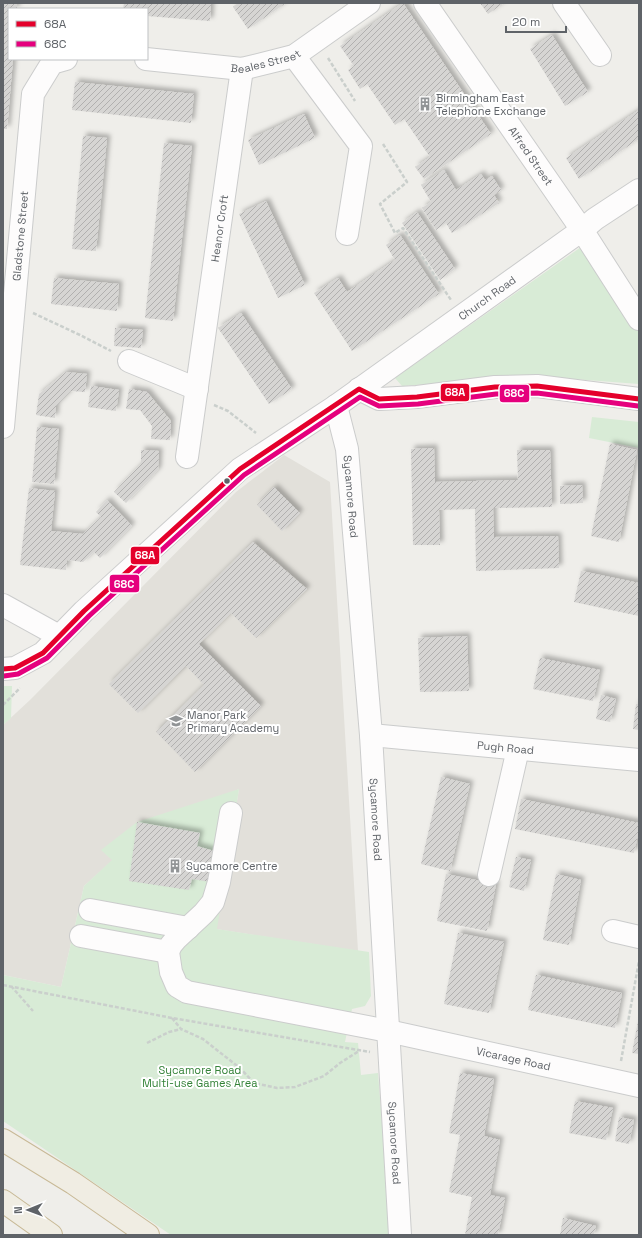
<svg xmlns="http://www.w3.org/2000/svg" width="642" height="1238" font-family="'Space Grotesk',sans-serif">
<defs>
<pattern id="building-hatch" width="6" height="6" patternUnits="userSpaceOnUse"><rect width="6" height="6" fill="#d6d5d3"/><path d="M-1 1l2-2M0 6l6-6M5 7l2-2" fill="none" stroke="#b1b0af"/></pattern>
<filter id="shadow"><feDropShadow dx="3.5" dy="-3.5" stdDeviation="2" flood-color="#0004"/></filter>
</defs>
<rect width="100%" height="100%" fill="#efeeea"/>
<!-- education -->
<path fill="#e2e0da" d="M284 455 330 482 358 951 216 929 239 789 102 850 113 860 84 886 61 987 3 975V725L30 700 236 492Z"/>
<!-- green -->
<path fill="#d8ebd6" d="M581 247 639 332V384L533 376 402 386 395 378Z
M592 417 639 422V448L589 438Z
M3 686H12L11 718 3 725Z
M239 789 217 929 369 952 371 996 365 1006 352 1009 345 1042 358 1043 361 1075 378 1073 391 1235H171L3 1121V975L61 987 84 886 112 860 101 850 137 822Z"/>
<!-- building -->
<path fill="url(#building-hatch)" filter="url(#shadow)" d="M3 3H17V9H9V59H13L7 129H3Z
M124 3H211L210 21 147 16V9H123Z
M238 3H286L248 29 233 7Z
M403 3 491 134 424 179 415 167 430 157 404 119 395 125 367 84 360 89 348 70 354 66 340 46Z
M480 3H504L488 14Z
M552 35 588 92 565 106 530 49Z
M75 82 194 94 191 123 72 110Z
M639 110V139L579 179 566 158Z
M304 114 315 138 259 165 248 140Z
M83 136 107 138 96 251 72 249Z
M164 143 192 146 173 321 145 318Z
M444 170 456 190 481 174 485 180 492 176 501 190 494 195 499 203 452 233 446 223 436 230 422 208 431 202 421 185Z
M266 201 305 285 278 298 239 214Z
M417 212 455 269 440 280 402 223Z
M400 235 439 294 352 351 314 293 338 278 347 292 395 260 386 245Z
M54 278 119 284 117 311 51 304Z
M241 313 292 389 269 404 218 328Z
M115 328 143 330 141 348 114 346Z
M66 372 87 374 85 392 71 391 56 406 55 418 36 415 39 394Z
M91 386 119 390 116 411 88 407Z
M129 389 147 392 171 421 170 440 151 439 152 426 140 410 126 409Z
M37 427 59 429 54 484 32 482Z
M610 444 637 450 619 542 591 536Z
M434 448 435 482 518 480 517 450H550L552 507 493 508 494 537 558 536 559 568 476 571 475 509 439 510 440 545H413L411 449Z
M141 450 159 451 158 470 126 503 114 492 141 464Z
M582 485 583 503 560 504V486Z
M274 487 300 513 282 531 257 505Z
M29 488 55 491 51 531 83 534 101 517 96 512 107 500 132 526 100 558 94 552 83 562 67 560 66 570 20 565Z
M253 542 307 589 256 638 231 613 199 644 261 706 195 772 156 732 204 685 186 666 138 713 109 684Z
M581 571 639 583V616L574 602Z
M467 636 469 691 420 692 418 638Z
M540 658 600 670 593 701 533 689Z
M601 695 616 699 610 722 596 719Z
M636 704H639V730L633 729Z
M441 777 470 784 450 871 421 864Z
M521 799 639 823V830L634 853 515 829Z
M137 822 200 833 197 846 221 853 216 883 192 879 189 890 129 881Z
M516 857 531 860 524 891 509 887Z
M446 874 496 884 487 931 437 921Z
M556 874 581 880 569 945 543 940Z
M458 933 504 942 489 1013 444 1004Z
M536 975 622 993 615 1028 528 1010Z
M638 1021H639V1054L632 1053Z
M460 1073 494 1079 484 1136 500 1140 490 1195 505 1198 498 1235H465L472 1197 449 1192 460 1135 449 1133Z
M575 1101 613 1108 606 1140 569 1133Z
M619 1117 634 1120 629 1144 615 1141Z
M563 1218 596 1226 594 1235H560Z"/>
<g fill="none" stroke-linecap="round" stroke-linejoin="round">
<!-- minor casing -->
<g stroke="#cbcccc" stroke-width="24">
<g id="minor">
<path id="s1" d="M425 3 582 230 639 319"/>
<path d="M564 3 600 55"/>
<path d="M294 56 361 146 347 234"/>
<path id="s2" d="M146 59 242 69 294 56 369 3"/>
<path d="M129 361 197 389"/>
<path d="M359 389 379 399 417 397 495 387 537 386 639 399"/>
<path id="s3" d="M336 406 347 449 371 735 400 1235"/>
<path id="s4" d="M3 427 33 94 52 63 66 59"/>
<path id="s5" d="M187 457 242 69"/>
<path d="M3 605 59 636"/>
<path id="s6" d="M3 669 15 668 43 653 84 611 240 469 336 406 582 230 595 219 639 190"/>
<path id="s7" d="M371 735 639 760"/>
<path id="s8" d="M231 813 219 882 213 902 204 913 176 939 171 945 168 952 171 972 177 986 187 992 388 1031 639 1086"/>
<path d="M489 875 518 749"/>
<path d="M90 910 188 928"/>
<path d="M613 931 639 937"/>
<path d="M81 936 168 952"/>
</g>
</g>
<!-- highway casing -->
<g stroke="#c8b996" stroke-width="24">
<path id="highway" d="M3 1140 73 1183 148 1235
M3 1201 51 1235"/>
</g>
<!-- path -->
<path stroke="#cacfcc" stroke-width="2.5" stroke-dasharray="4 2" stroke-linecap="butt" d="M328 58 355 101
M383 144 407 182 380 204 395 233 403 228 451 300
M33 313 80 335 111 351
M214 405 228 411 256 433
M3 705 20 688
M3 985 172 1018 370 1052
M11 986 33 1011
M172 1018 181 1029 203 1039 241 1069 254 1083 277 1088 295 1087 324 1076 340 1063 359 1051
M147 1043 169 1032 181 1029
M621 1061 639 961"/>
<!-- minor -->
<use href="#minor" stroke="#fdfcfc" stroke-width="22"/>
<!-- highway -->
<use href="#highway" stroke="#f0ede3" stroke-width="22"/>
<!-- bus-1 casing -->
<g stroke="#fff" stroke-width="8">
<path id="bus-1" d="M3 669 15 668 43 653 84 611 240 469 359 389 379 399 417 397 495 387 537 386 639 399"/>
</g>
<!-- bus-2 casing -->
<g stroke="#fff" stroke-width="8">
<path id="bus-2" d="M4 676 18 674 47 658 89 616 244 475 360 397 379 406 418 404 496 394 537 393 638 406"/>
</g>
<!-- bus-1 -->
<use href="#bus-1" stroke="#e4002b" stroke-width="5"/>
<!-- bus-2 -->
<use href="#bus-2" stroke="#e5007d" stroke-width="5"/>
</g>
<!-- icons -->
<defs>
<g id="building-bare" transform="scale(1.08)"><path d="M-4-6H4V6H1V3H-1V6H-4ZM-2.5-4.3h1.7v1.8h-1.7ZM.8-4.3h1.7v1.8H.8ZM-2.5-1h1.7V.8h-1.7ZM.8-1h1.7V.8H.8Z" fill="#919496" stroke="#fff" stroke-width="2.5" paint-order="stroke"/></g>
<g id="school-bare" transform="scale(1.08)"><path d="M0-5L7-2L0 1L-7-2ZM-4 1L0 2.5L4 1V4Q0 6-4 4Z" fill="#919496" stroke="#fff" stroke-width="2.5" paint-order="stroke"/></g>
</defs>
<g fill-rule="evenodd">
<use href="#building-bare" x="425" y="104"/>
<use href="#school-bare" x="176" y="721"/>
<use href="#building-bare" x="175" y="866"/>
</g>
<!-- markers -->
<circle fill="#5f6368" stroke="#fff" stroke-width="1.5" cx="227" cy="481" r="3.5"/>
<g text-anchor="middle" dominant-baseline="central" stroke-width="4" stroke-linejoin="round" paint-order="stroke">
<!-- street labels -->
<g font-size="11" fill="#5f6368" stroke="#fff">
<text stroke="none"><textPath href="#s2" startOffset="121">Beales Street</textPath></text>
<text stroke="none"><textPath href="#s1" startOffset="186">Alfred Street</textPath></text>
<text stroke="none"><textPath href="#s5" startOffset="231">Heanor Croft</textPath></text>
<text stroke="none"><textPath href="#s4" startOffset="192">Gladstone Street</textPath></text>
<text stroke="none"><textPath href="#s6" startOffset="614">Church Road</textPath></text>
<text stroke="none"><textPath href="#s3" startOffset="92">Sycamore Road</textPath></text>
<text stroke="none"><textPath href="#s7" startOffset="135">Pugh Road</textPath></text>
<text stroke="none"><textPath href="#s3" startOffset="416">Sycamore Road</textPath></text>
<text stroke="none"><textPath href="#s8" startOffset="539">Vicarage Road</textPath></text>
<text stroke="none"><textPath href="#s3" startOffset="740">Sycamore Road</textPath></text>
</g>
<!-- poi labels -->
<g font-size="11" fill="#5f6368" stroke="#fff" text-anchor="start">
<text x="436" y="98">Birmingham East<tspan x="436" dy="13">Telephone Exchange</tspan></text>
<text x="187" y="715">Manor Park<tspan x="187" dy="13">Primary Academy</tspan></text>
<text x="186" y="866">Sycamore Centre</text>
</g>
<!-- park labels -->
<g font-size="11" fill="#348238" stroke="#fff">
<text x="200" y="1070">Sycamore Road<tspan x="200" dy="13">Multi-use Games Area</tspan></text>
</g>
</g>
<g stroke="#fff" stroke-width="1.5">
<rect x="440" y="383" width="30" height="19" rx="4" fill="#e4002b"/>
<rect x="499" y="384" width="31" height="19" rx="4" fill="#e5007d"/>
<rect x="130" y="546" width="30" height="19" rx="4" fill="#e4002b"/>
<rect x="109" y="574" width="31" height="19" rx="4" fill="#e5007d"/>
</g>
<g font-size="11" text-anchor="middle" font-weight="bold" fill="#fff">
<text x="455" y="396">68A</text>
<text x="514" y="397">68C</text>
<text x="145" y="559">68A</text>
<text x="124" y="588">68C</text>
</g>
<!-- border -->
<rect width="642" height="1238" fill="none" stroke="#5f6368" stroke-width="8"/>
<!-- legend -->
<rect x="8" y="8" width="140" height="52" fill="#ffffff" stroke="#bfc1c3"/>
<rect x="16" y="21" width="20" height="6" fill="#e4002b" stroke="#bfc1c3"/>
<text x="44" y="28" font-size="12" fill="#5f6368">68A</text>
<rect x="16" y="41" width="20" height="6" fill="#e5007d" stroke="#bfc1c3"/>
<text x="44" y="48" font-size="12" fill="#5f6368">68C</text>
<!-- north arrow -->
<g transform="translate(28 1210) rotate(269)" stroke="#ffffff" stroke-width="3" paint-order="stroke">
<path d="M0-3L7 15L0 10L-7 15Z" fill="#5f6368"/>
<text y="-6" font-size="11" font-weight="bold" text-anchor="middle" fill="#5f6368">N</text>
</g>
<!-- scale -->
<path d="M506 26v6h60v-6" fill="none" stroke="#5f6368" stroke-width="2"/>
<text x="512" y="26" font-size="12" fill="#5f6368" stroke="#ffffff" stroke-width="3" paint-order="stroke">20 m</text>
</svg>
